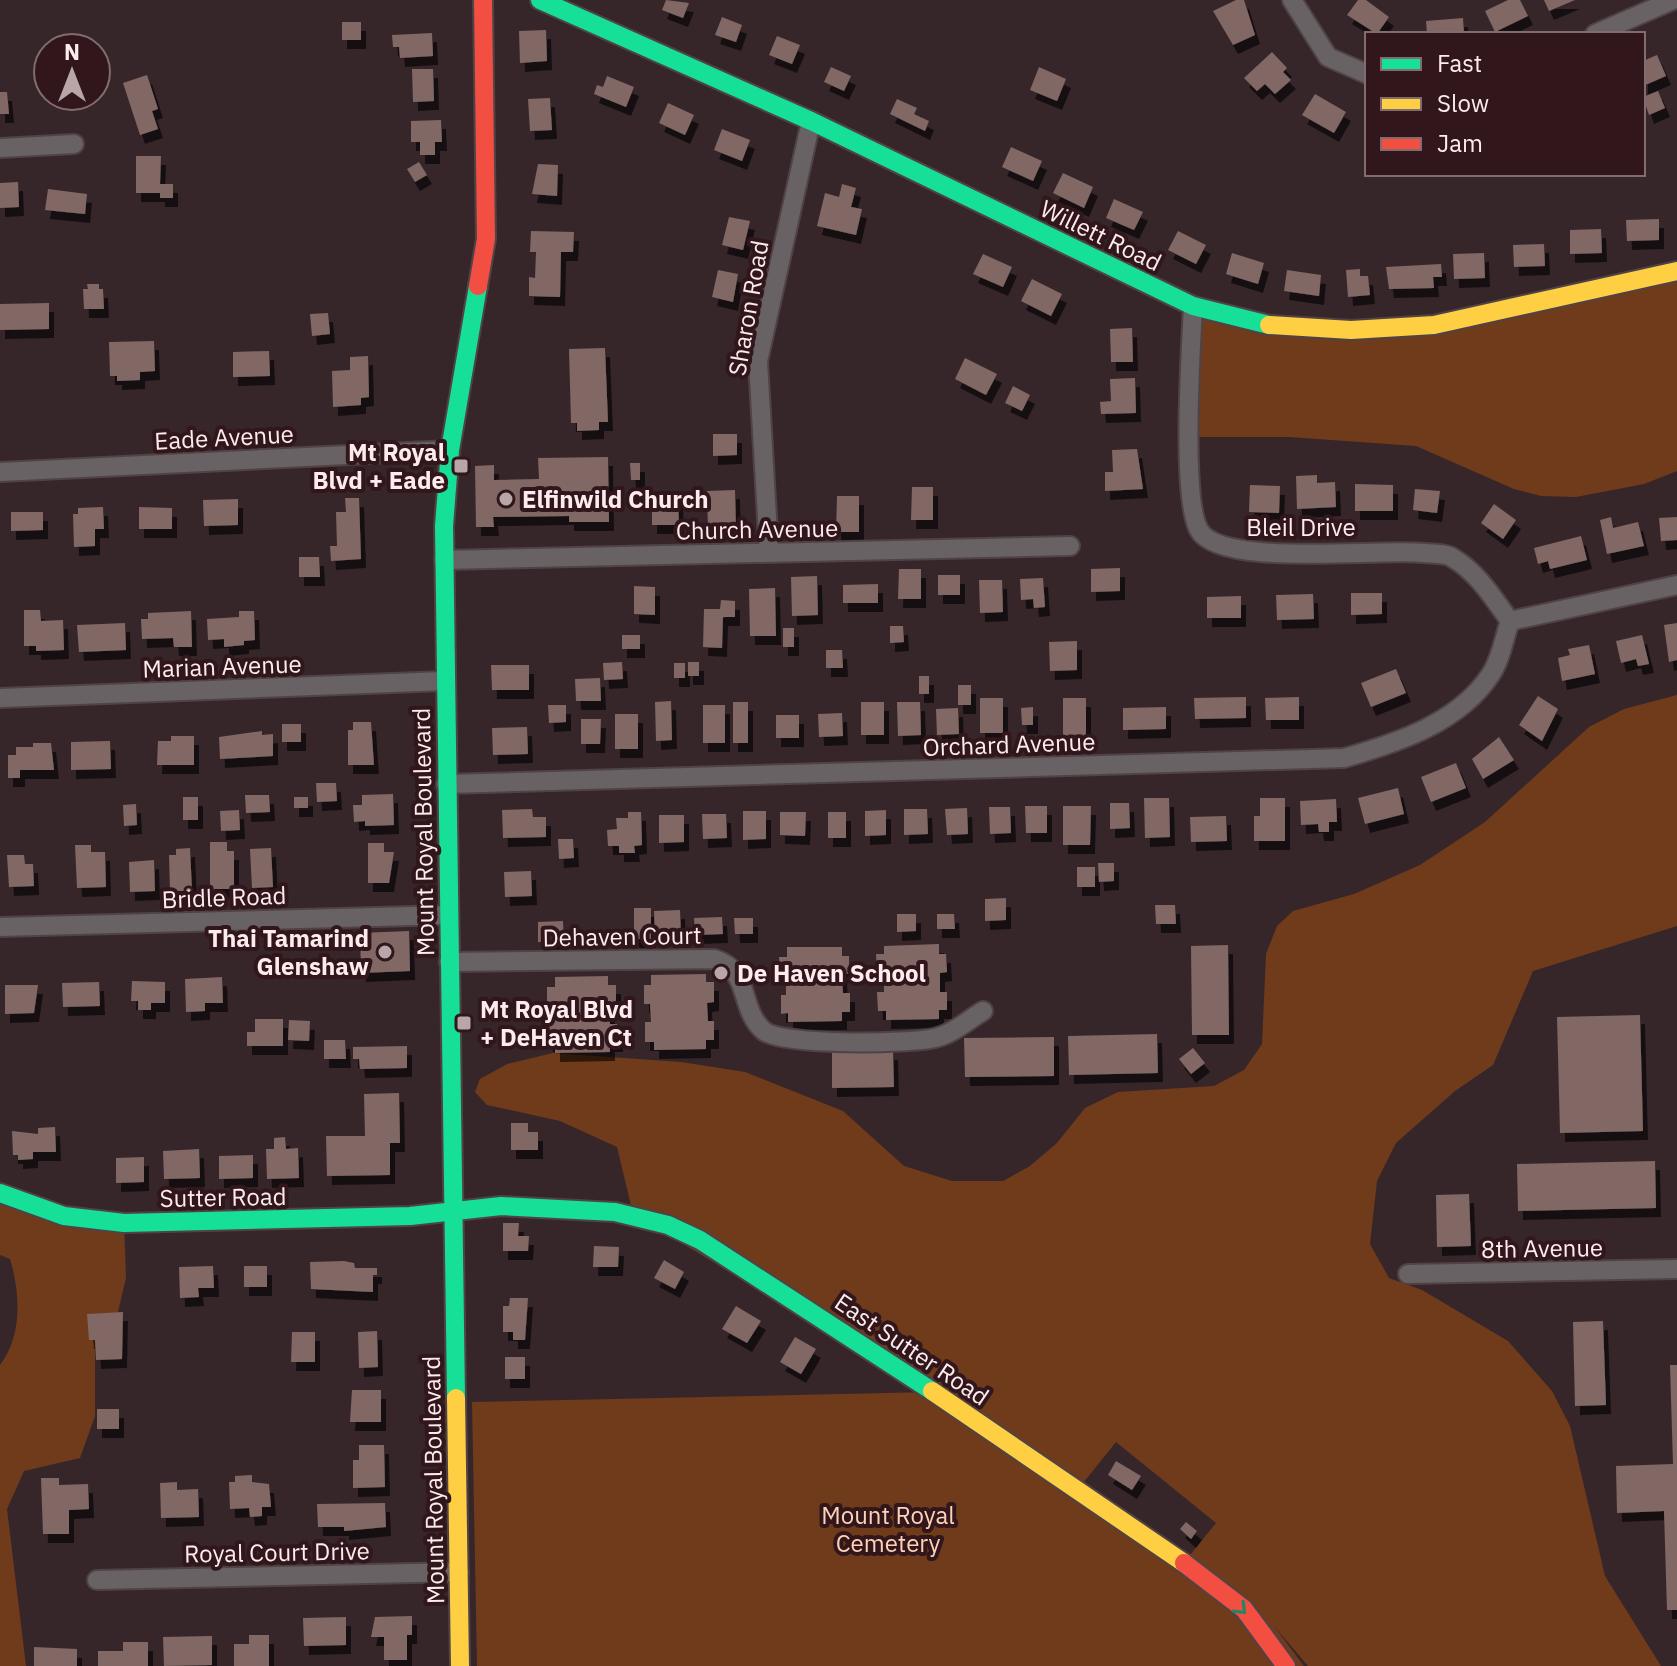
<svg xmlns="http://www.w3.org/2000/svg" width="1677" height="1666" font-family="'IBM Plex Sans',sans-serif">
<defs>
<filter id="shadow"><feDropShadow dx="5" dy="9" stdDeviation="0" flood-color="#0009"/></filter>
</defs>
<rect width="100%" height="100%" fill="#36262a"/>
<!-- green -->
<path fill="#703b1a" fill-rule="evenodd" d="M1677 271V471L1644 484 1576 497 1541 496 1514 489 1416 446 1289 437H1190L1193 306 1351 330Z
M1677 695V926L1533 971 1493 1065 1455 1091 1396 1143 1377 1181 1370 1244 1389 1278 1422 1290 1508 1341 1552 1391 1570 1426 1605 1576 1661 1666H1308L1274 1626 1304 1666H477L472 1402 931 1392 633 1214 617 1147 560 1121 487 1105 475 1092 480 1079 507 1064 553 1053 681 1062 745 1072 843 1111 904 1166 952 1181H1003L1030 1166 1057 1143 1085 1108 1118 1092 1214 1086 1244 1070 1262 1044 1266 954 1277 926 1293 911 1354 894 1420 865 1485 822 1589 727 1624 709ZM1116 1442 1216 1523 1186 1560 1079 1488Z
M0 1193 124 1223 126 1278 117 1316 95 1340V1416L80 1458 24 1471 7 1509 26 1666H0V1365C23 1335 20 1292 10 1259L0 1255Z"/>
<!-- building -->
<path fill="#816765" filter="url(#shadow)" d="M666 0 689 3 683 18 662 10Z
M1236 0H1244L1255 35 1233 45 1213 11Z
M1358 0H1366L1389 17 1377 34 1347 15Z
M1508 0H1520L1528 16 1495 32 1485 11Z
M1544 0H1575L1549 11Z
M722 17 742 25 736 42 715 35Z
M1463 18 1464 34H1427L1426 21Z
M342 22H361V40H342Z
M546 30 547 61 520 63 519 31Z
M432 33 433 56 400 58 399 47H393L392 35Z
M777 36 800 45 792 64 769 55Z
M1272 52 1287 68 1283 72 1291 80 1275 94 1265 84 1257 91 1244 78Z
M1657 55 1666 76 1643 86V61Z
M831 67 851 76 844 91 824 82Z
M1039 67 1066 79 1057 101 1030 90Z
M412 69H433L434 101 413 102Z
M147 75 158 109 152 111 158 129 140 135 123 83Z
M607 76 634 87 626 107 594 94 597 85 603 87Z
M1658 91 1665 108 1649 115 1643 97Z
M0 92H7L9 114H0Z
M1315 94 1346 112 1334 133 1302 115Z
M550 98 552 130 530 131 528 99Z
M897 99 917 108 914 114 929 121 925 131 890 114Z
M668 103 694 115 685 135 659 123Z
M441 120 442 142H435V155H420V142H411V121Z
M722 129 750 140 742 161 714 150Z
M1011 147 1042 161 1033 181 1002 167Z
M136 156H161L160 184H173V198H160V193H136Z
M419 162 427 175 415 182 407 169Z
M538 164 558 165 557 196 532 194Z
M1063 173 1093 187 1084 208 1053 193Z
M18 182 19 207 0 208V183Z
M842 184 856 188 851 207 862 209 856 235 817 226 825 193 839 197Z
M48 189 87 194 85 214 45 210Z
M1114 199 1143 212 1134 230 1106 218Z
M729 217 750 221 743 250 722 245Z
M1659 219V240L1627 241 1626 220Z
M1601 229 1602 253 1570 254V230Z
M531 231 574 232 573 252H561L560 297 529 296V277L535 278 536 252H530Z
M1178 231 1206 245 1196 264 1168 250Z
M1544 244 1545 266 1514 267 1513 245Z
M1232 253 1264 263 1258 284 1226 274Z
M1484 253 1485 278 1454 279 1453 254Z
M983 254 1012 267 1003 287 973 274Z
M1441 264 1442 277H1433L1434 288 1389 289 1386 267Z
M1360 269V276H1368L1370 295 1348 297 1346 270Z
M718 270 738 274 733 302 712 297Z
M1287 270 1321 275 1319 296 1284 291Z
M1032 279 1062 294 1051 316 1021 301Z
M87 284H99V289H103L104 309H84L83 289H88Z
M49 303V329L0 330V304Z
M328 313 330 334 312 336 310 314Z
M1132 328 1133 362H1111L1110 329Z
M154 341 155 371 140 372V380L117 381V376H110L109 342Z
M605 348 608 422H599V430L577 431V423H571L569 349Z
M269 351 270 376 233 377V352Z
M368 356 369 397 361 398V405L333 407 332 371 350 370V357Z
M965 358 997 374 986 395 955 379Z
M1135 378 1136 413 1101 414 1100 402 1111 401 1110 379Z
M1013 386 1030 395 1022 411 1005 403Z
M713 434H737V455L713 456Z
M1137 449 1143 489 1105 491V472H1113L1112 450Z
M608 457 609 522H569V516L493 517 494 527H476L475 466 494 465V480L539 479 538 458Z
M630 463H640V480H631Z
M1317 475V483L1335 482 1336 507 1297 509 1296 476Z
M1355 484 1393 485V511H1355Z
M1250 485 1280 486 1279 513 1249 512Z
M912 487H933V520H911Z
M1415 489 1440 491 1437 513 1413 510Z
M735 490 736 529 708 530 707 491Z
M837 496H859V532H836Z
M345 498H359L361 559 331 561 330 546H337L336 512H346Z
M238 499V525L204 526 203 500Z
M678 499 679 525H652V500Z
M1494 504 1516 520 1503 539 1481 523Z
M103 507 104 529H95V546L74 547 73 514H78V508Z
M139 507 172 508V529H139Z
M11 512H43V530L11 531Z
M1611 517 1613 528 1638 522 1644 546 1607 554 1600 520Z
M1677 517V540L1661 541 1659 518Z
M1581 536 1587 560 1550 569 1548 561 1538 564 1534 548Z
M299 557H319L320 577H299Z
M1120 568V591L1091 592V569Z
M899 569H921V599H898Z
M938 575H960V595H938Z
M817 576 818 615 792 616 791 577Z
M1043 578 1045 607 1034 608 1033 599 1021 600 1020 579Z
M979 580H1002L1003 612 980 613Z
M878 584V603H843V585Z
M634 586 655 587V615L634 614Z
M775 588 776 636H750L749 589Z
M1351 593H1382V614L1351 615Z
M1313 594 1314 619 1277 620 1276 595Z
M1241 596V618H1207V597Z
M721 600 735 601V617H723L722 648 703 647 704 609H720Z
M24 610H40L41 621 63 620 64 650 36 651V646H24Z
M191 611 192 647H174L173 638 142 639 141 619H148V613Z
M239 611H254L255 640 244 641V645L224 647V639L208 640 207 619 239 617Z
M125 623 126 650 79 652 77 625Z
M1677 623V660L1669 662 1664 625Z
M890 626H903L904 642 890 643Z
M783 628H794V647H783Z
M622 635H640V649H622Z
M1642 635 1649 664 1638 666 1636 659 1621 663 1616 641Z
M1077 641V670L1050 671 1049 642Z
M1589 645 1595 674 1562 681 1558 658 1570 655 1568 649Z
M826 650H842L843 668H826Z
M622 662 623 679 604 680 603 663Z
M688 662H699V676H688Z
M674 663H685V678H674Z
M491 665H529V690H492Z
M1396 669 1406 693 1371 707 1361 683Z
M919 676H929V694H919Z
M600 678 601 701H576L575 679Z
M958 685H971V705H958Z
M1538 696 1558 709 1542 741 1519 725Z
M1246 697V718L1195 719 1194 698Z
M1299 697V720H1266L1265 698Z
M980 698H1003V733H980Z
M1063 698H1086V738H1063Z
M671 701 672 740 656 741 655 702Z
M733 702H748V743H733Z
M861 702H884V735H861Z
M897 702H920L921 735 898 736Z
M548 705H566V722L549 723Z
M703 705H725V743H703Z
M1033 707V725H1022L1021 708Z
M1166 707V729L1123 730V708Z
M958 708 959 734 937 735 936 709Z
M842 713 843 736 819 737 818 714Z
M615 714H638V749H615Z
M776 715H799V738H776Z
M581 719H601L600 744H581Z
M353 722H371L374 765H348V730H353Z
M282 724H301V742H282Z
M527 727 528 754 493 755 492 728Z
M262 731V735L273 734V756L220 759 219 737Z
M171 736H194V765H157L158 741H171Z
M1499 737 1514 760 1483 779 1472 759Z
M110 741 111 769 71 770V742Z
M33 743H51L54 770H20V778H8V755H16V747H33Z
M1456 763 1466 788 1431 802 1421 777Z
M316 783H336L337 801 317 802Z
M1398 788 1404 814 1365 824 1358 798Z
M393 794 394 825 365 826V821L354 822 353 805H362V795Z
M245 795H269L270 812 246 813Z
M183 797H198V820H183Z
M294 797H308V808H294Z
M1144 798H1169L1170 837 1145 838Z
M1260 798H1285V841H1254V816H1260Z
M1336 799 1337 822H1329V832H1319L1318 824 1301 825 1300 801Z
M1110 803H1129L1130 828 1110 829Z
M136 804 137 825 124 826 123 805Z
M1025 806H1047V833H1026Z
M1063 806H1091L1090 845H1063Z
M989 807H1010L1011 833 990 834Z
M967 808 968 834 947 835 945 809Z
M532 809 533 817H546V837L503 838 502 810Z
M904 809H927L928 834 904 835Z
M239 810 240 830 221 831 220 811Z
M886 810V835L865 836V811Z
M743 811H766V839L743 840Z
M628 812H641L642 845 634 846 635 853H619V846H608L607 830 617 829 616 818H628Z
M780 812H806L805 836 780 835Z
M828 812H846V838H828Z
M702 814H726L727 838 703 839Z
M659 815H684V842L659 843Z
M1226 816 1227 841 1191 842 1190 817Z
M558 839H573L574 858 559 859Z
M210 842H227V851H234V889H210Z
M368 843H384V852H394L389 883H368Z
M75 845H91V852H105L106 887 77 888Z
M190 848 192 891H170L169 855H176V849Z
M271 848 273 887 252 888 250 849Z
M7 855H24L25 864H33L34 886 9 887Z
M154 860 155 891 130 892 129 862Z
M1098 863H1114V881L1099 882Z
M1077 867H1095V887H1077Z
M531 871 532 896 505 897 504 872Z
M1006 898V920L985 921V899Z
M1155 905H1175L1176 924H1156Z
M634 908H651V939H634Z
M680 910 681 936H655L654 911Z
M897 914H916V931L897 932Z
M937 914H954L955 929H937Z
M722 917 723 934 695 935 694 918Z
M734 918H753V934H735Z
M563 921 564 941 538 942V922Z
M409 931 410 971 361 973 360 933Z
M939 944V954H946L947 972 940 973V992H947V1010H939V1019L886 1020V1011H878L877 992H884V973L877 974 876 954H884V946Z
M1228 945 1229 1035H1192L1191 946Z
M787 947H842V956H849V974H842L843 993H850V1012H842V1021L788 1022V1013L781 1014V995H786V977H780L779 957H787Z
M706 974V982H714V1002L707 1003 708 1021H714V1040H706V1049L654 1050V1042H645V1022H651L650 1004H644V985H651V975Z
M608 976V985H616V1004H610V1024H617L618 1043H610V1052L555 1053V1043H548L547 1024H553V1007H547V987H555V977Z
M222 977 223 1003H205V1011L186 1012 185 979Z
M132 981 165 982V1003H151V1010H138V1001H131Z
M99 982 100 1006 63 1007 62 983Z
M5 985H38L34 1013 5 1014Z
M1640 1015 1643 1131 1560 1133 1557 1017Z
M255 1019H283V1046H247V1032H255Z
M289 1020 310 1021 309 1041 288 1040Z
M1157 1034 1158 1073 1069 1075 1068 1036Z
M1054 1037V1076L965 1077 964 1038Z
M324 1040H345L346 1059H324Z
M407 1046V1068L360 1069 359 1059H353V1047Z
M1193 1048 1205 1063 1191 1074 1179 1059Z
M893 1051 894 1087 832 1088V1052Z
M399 1093 400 1143H390V1175L327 1176 326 1136H365L364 1094Z
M511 1123H528V1132H538V1150H511Z
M55 1127 56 1152H33V1159L18 1160V1155H13L12 1131 38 1134V1128Z
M285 1137 286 1149 298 1148 299 1178 267 1179 266 1149H274V1138Z
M199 1149 200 1178 164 1179 163 1151Z
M253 1155V1178L219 1179V1156Z
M144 1157V1182L116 1183V1158Z
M1655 1161 1656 1208 1518 1211 1517 1164Z
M1469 1194 1471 1246 1437 1247 1436 1195Z
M503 1223H519L518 1236H529L528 1251H503Z
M594 1246 619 1247 618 1267H593Z
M664 1260 684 1272 675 1289 654 1278Z
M344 1261 354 1263 355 1268H377V1275H373V1292L311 1289 310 1262Z
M213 1266 214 1288H198L199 1297 180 1298 179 1267Z
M244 1266H267V1287H244Z
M510 1298H528L525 1340H513V1332H503V1306H509Z
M736 1306 761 1321 747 1343 722 1329Z
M123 1312 122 1359 96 1360 95 1340H89L87 1314Z
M1603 1321 1606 1405 1575 1406 1573 1322Z
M377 1331 378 1367 359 1368 358 1332Z
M292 1332H315V1362H291Z
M795 1337 816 1349 801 1374 780 1362Z
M505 1357H525V1379H505Z
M1670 1365H1677V1610H1667L1664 1511 1617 1513 1616 1466 1673 1464Z
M352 1390H381V1422H350Z
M97 1409H119V1429H97Z
M359 1445H384L385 1487 353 1488V1460H359Z
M1116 1461 1141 1476 1132 1490 1108 1475Z
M252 1475V1482L269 1484 271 1507H262V1516L250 1517 249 1508 230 1509 229 1482H235V1476Z
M41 1478H59V1485L88 1484 89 1509 69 1510V1534H43Z
M177 1482V1490L198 1489 199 1517 161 1518 160 1483Z
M385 1503 386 1527 344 1531V1527H318L317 1504Z
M1186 1522 1197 1531 1191 1539 1180 1529Z
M412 1616V1635H407V1660H384V1637H371L375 1617Z
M346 1617V1645L304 1646 303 1618Z
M249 1635H269V1666H234V1644H249Z
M212 1636V1665L164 1666 163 1637Z
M123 1642H148V1666H98V1651H123Z
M34 1647 77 1649V1666H34Z"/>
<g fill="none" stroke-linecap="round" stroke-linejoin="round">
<!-- street casing -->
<g stroke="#504346" stroke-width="22">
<path id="street" d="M1292 0 1328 57 1367 74
M1595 34 1673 0
M0 148 74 144
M1193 306C1191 349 1181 498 1199 530 1220 568 1378 548 1424 553 1433 554 1446 553 1453 558 1478 573 1493 598 1510 621
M0 472 450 450
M769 553 758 361 811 121
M444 560 1070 546
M1510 621 1677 585
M0 698 445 681
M446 784 1344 758C1397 743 1459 723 1491 674 1501 659 1504 638 1510 621
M0 927 449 915
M449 962 714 959C752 970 738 1009 764 1031 783 1046 909 1044 935 1038 953 1034 968 1020 983 1011
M1408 1274 1677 1269
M97 1580 459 1572"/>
</g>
<!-- fast casing -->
<g stroke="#504346" stroke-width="22">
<path id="fast" d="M540 0 811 121 1193 306 1269 325
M0 1193 64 1216 124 1223 410 1216 501 1206 615 1212 668 1225 700 1240 932 1391
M456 1398 444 526 450 450 478 286"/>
</g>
<!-- slow casing -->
<g stroke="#504346" stroke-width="22">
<path id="slow" d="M1269 325 1351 330 1434 325 1677 271
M932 1391 1184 1563
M456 1398 460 1666"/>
</g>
<!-- jam casing -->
<g stroke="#504346" stroke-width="22">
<path id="jam" d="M478 286 486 239 483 0
M1184 1563 1244 1609 1286 1666"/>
</g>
<!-- street -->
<use href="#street" stroke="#686265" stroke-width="18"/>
<!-- fast -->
<use href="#fast" stroke="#16e098" stroke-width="18"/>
<!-- slow -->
<use href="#slow" stroke="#ffcf43" stroke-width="18"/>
<!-- jam -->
<use href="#jam" stroke="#f24e42" stroke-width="18"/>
</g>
<!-- one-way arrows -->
<defs><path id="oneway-chevron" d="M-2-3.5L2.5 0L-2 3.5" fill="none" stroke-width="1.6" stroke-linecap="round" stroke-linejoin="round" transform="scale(2)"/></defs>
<use stroke="#228660" href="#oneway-chevron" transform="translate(1241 1609) rotate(45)"/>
<!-- markers -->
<g fill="#b8a6a9" stroke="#31171c" stroke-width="3">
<rect x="453" y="458" width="16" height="16" rx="4"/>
<circle cx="506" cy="499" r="8"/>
<circle cx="385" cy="952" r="8"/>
<circle cx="721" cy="973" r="8"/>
<rect x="456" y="1015" width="16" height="16" rx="4"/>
</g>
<g text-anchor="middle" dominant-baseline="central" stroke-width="8" stroke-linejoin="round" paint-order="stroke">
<!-- street labels -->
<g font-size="24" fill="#feebed" stroke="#31171c">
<text transform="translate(1101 235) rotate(26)">Willett Road</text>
<text transform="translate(748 308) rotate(-80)">Sharon Road</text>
<text transform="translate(224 437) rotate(-3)">Eade Avenue</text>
<text x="1301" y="527">Bleil Drive</text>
<text transform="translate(757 529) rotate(-1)">Church Avenue</text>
<text transform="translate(222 666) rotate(-2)">Marian Avenue</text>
<text transform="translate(1009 744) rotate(-2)">Orchard Avenue</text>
<text transform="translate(423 832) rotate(-91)">Mount Royal Boulevard</text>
<text transform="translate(224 897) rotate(-2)">Bridle Road</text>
<text transform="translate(622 936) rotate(-1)">Dehaven Court</text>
<text transform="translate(223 1197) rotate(-1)">Sutter Road</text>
<text transform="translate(1542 1248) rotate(-1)">8th Avenue</text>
<text transform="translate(912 1349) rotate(34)">East Sutter Road</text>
<text transform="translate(433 1480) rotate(-91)">Mount Royal Boulevard</text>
<text transform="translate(277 1552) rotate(-1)">Royal Court Drive</text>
</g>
<!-- poi labels -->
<g font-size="24" font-weight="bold" fill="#feebed" stroke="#31171c" text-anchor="start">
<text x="445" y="452" text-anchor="end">Mt Royal<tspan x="445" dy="28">Blvd + Eade</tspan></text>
<text x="522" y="499">Elfinwild Church</text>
<text x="369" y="938" text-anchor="end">Thai Tamarind<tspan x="369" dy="28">Glenshaw</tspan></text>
<text x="737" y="973">De Haven School</text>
<text x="480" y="1009">Mt Royal Blvd<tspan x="480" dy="28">+ DeHaven Ct</tspan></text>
</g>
<!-- park labels -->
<g font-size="24" fill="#ffd1b7" stroke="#31171c">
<text x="888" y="1515">Mount Royal<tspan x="888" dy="28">Cemetery</tspan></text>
</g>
</g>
<!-- legend -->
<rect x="1365" y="32" width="280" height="144" fill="#31171c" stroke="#836c70" stroke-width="2"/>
<rect x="1381" y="58" width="40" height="12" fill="#16e098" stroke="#836c70" stroke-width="2"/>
<text x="1437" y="72" font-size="24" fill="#feebed">Fast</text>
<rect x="1381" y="98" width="40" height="12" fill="#ffcf43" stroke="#836c70" stroke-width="2"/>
<text x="1437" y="112" font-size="24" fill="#feebed">Slow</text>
<rect x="1381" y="138" width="40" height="12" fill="#f24e42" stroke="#836c70" stroke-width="2"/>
<text x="1437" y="152" font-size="24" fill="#feebed">Jam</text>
<!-- north arrow -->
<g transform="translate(72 72)"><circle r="38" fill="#31171c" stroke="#836c70" stroke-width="2"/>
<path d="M0-6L14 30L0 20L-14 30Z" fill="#b8a6a9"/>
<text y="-12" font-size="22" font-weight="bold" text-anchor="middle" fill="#feebed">N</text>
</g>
</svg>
